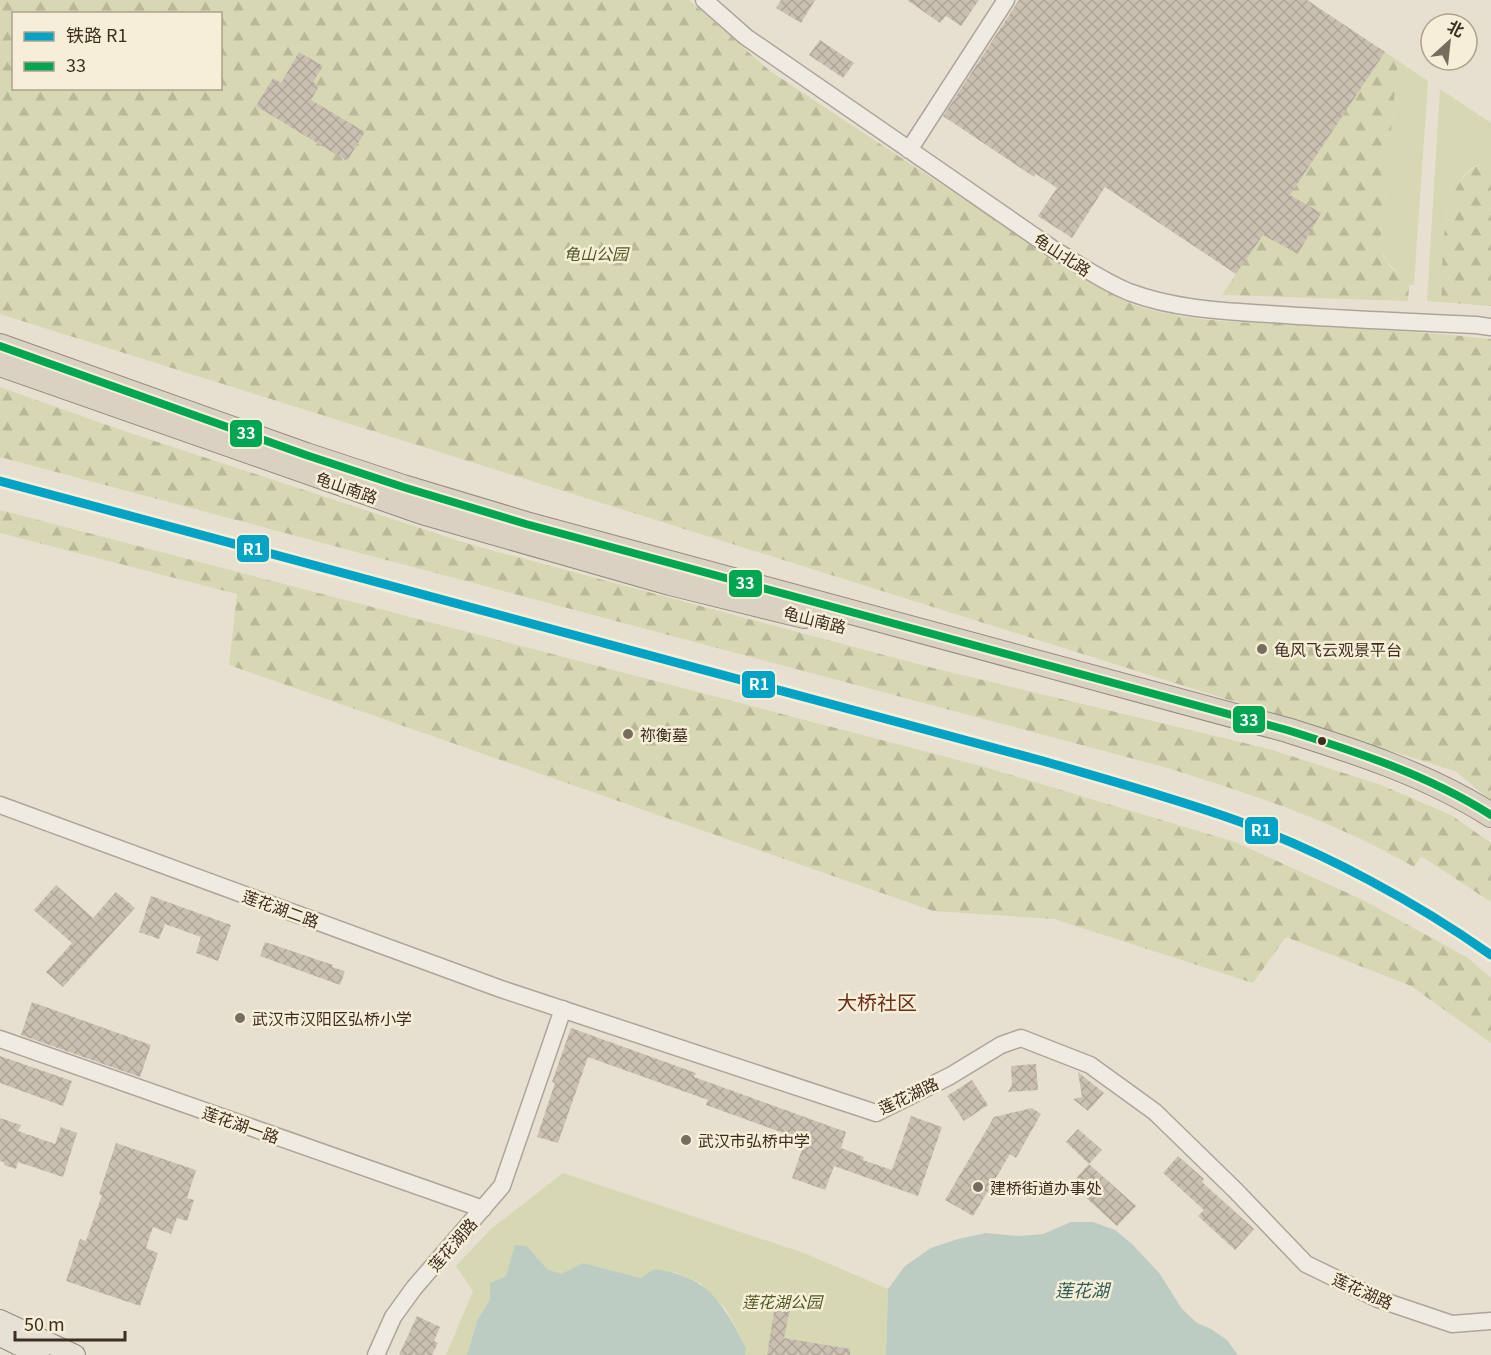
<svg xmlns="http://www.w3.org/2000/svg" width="1491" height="1355" font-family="Georgia,'Noto Sans SC',serif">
<defs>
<pattern id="forest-firs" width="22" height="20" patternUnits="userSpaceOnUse" patternTransform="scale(1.5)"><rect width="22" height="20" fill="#d6d7b3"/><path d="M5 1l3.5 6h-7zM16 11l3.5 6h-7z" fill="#b9b99a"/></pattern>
<pattern id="building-cross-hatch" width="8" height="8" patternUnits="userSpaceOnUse" patternTransform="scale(1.5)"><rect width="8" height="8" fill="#cbbfb2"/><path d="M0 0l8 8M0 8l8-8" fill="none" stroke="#afa499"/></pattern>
</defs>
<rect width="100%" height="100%" fill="#e7e0d1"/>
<!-- green -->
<path fill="#d6d7b3" d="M1398 61 1428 81 1414 285H1409C1396 266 1385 268 1380 243Z
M1440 89 1491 123V162C1462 162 1451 196 1446 219L1441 302 1427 301Z
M563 1173 804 1253 888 1289 886 1355H745L746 1348 726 1309 700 1283 675 1272 641 1278 583 1263 561 1274 547 1269 527 1246 506 1276 490 1283V1299L477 1321 467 1355H446L473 1291 456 1266 491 1229Z"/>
<!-- forest -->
<path fill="url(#forest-firs)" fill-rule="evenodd" d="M0 0H689L770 71 1086 280C1105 290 1123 302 1144 308 1187 321 1235 322 1280 324 1351 329 1421 331 1491 339V801L1455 771 0 314ZM14 14H220V88H14Z
M1385 52 1398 61 1380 243 1383 256 1390 267 1404 277 1409 285 1408 301 1222 295Z
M1486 162H1491V306L1441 302C1444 260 1436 177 1486 162Z
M0 387 121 430 472 545 933 668 1269 749 1381 785 1451 815 1491 843V902L1421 856 1414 867C1335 821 1251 794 1164 767L0 457Z
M0 510 981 766 1235 842 1363 900 1468 958 1491 978V1043L1411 986 1286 937 1253 983 1054 919 933 911 229 665 237 594 0 533Z"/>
<!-- water -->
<path fill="#bcccc2" d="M1071 1222H1093L1115 1230 1132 1244 1160 1274 1182 1309 1197 1323 1211 1329 1227 1340 1238 1355H886L888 1289 905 1266 931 1248 958 1239 986 1233 1019 1236 1043 1234Z
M515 1245 527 1246 547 1269 561 1274 583 1263 641 1278 654 1269C710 1277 721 1301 746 1348L745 1355H467L477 1321 490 1299V1283L506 1276Z"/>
<!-- building -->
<path fill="url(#building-cross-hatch)" d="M781 0H815L801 23 776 8Z
M907 0H979L961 26 946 16 940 23Z
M1019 0H1307L1385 52 1290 195 1321 213 1298 254 1263 235 1236 274 1105 187 1072 238 1038 216 1057 188 1036 174 1034 177 943 116Z
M820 40 854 63 843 78 809 55Z
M299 52 323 66 313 82 319 86 311 100 365 132 347 161 256 106 273 78 281 83Z
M56 885 93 918 116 892 135 908 63 987 46 972 72 943 34 910Z
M151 896 231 925 218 961 196 953 201 937 165 924 159 939 139 932Z
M265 942 333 965 332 967 345 971 340 985 260 956Z
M32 1002 151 1045 140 1077 21 1035Z
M571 1028 696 1073 694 1077 846 1132 841 1148 864 1157 863 1160 892 1170 911 1116 942 1127 918 1196 834 1166 825 1190 792 1178 805 1141 706 1105 708 1100 588 1057 558 1143 537 1137 555 1083 552 1082Z
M0 1056 72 1081 63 1106 0 1083Z
M1036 1064 1038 1090 1008 1092 1012 1085 1011 1066Z
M1078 1072 1104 1093 1088 1111 1073 1099 1082 1097Z
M972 1080 988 1105 964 1121 947 1096Z
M1032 1108 1041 1114 1016 1158 1010 1154 973 1216 945 1200 994 1117Z
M0 1118 21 1125 18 1131 55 1144 61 1127 77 1133 63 1177 18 1162 16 1169 4 1165V1162L0 1161Z
M1078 1129 1102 1150 1089 1164 1066 1142Z
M116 1143 196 1170 187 1198 194 1200 187 1221 177 1218 171 1234 153 1227 146 1248 158 1253 140 1306 66 1281 80 1239 86 1241 102 1195 99 1194Z
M1178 1156 1204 1179 1202 1182 1254 1229 1235 1250 1198 1216 1204 1210 1163 1173Z
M1089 1164 1136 1206 1117 1226 1071 1184Z
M775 1306 790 1309 784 1338 850 1349V1355H767Z
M417 1316 440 1327 434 1341 438 1343 432 1355H399Z"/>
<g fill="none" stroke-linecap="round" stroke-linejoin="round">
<!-- minor casing -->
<g stroke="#ada599" stroke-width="19">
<path id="minor" d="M704 0 746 37 1053 249C1078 264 1102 281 1129 292 1174 309 1222 311 1269 314 1338 319 1407 322 1476 325L1491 327
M909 150 1006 0
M0 805 501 989 876 1113 950 1076 1001 1045 1021 1038 1090 1065 1155 1112 1235 1190 1306 1264 1378 1299 1452 1324 1491 1321
M0 1039 483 1209
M376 1355 393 1317 414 1288 502 1186 563 1009"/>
</g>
<!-- major casing -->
<g stroke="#928b80" stroke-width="22">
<path id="major" d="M0 1320 75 1355
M0 1336 39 1355"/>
</g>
<!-- highway casing -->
<g stroke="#928b80" stroke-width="26">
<path id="highway" d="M0 346 306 455 403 487 526 524 1287 730C1357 752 1428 775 1491 815
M0 364 422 512 670 583 804 616"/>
</g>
<!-- minor -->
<use href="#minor" stroke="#efebe3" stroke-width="16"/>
<!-- major -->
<use href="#major" stroke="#e6e1d4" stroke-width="20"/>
<!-- highway -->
<use href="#highway" stroke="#dad1c2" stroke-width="24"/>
<!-- bus-1 casing -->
<g stroke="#f7eed8" stroke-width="12">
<path id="bus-1" d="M0 346 306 455 403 487 526 524 1287 730C1357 752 1428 775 1491 815"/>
</g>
<!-- bus-1 -->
<use href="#bus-1" stroke="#00a651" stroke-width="8"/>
<!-- rail-1 casing -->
<g stroke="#f7eed8" stroke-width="14">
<path id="rail-1" d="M0 481 1043 761C1108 780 1174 798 1238 821 1325 853 1416 902 1491 955"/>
</g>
<!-- rail-1 -->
<use href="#rail-1" stroke="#03a3c5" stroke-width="9"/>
</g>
<!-- markers -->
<g fill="#786c5e" stroke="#f7eed8" stroke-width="2">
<circle cx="1262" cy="649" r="6"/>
<circle cx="628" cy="734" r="6"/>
<circle cx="240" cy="1018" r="6"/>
<circle cx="686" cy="1140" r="6"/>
<circle cx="978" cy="1187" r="6"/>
</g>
<circle fill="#3d2e20" stroke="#f7eed8" stroke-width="2" cx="1322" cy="741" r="5"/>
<g text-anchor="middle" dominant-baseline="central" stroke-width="5" stroke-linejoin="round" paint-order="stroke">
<!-- park labels -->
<g font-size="16" font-style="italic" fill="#4d5a26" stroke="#f7eed8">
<text x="596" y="253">龟山公园</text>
<text x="782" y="1301">莲花湖公园</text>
</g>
<!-- street labels -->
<g font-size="16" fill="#3d2e20" stroke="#f7eed8">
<text transform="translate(1063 254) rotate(33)">龟山北路</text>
<text transform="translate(347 487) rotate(19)">龟山南路</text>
<text transform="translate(815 619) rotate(14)">龟山南路</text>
<text transform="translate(281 908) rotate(20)">莲花湖二路</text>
<text transform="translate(908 1095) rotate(-25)">莲花湖路</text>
<text transform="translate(241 1124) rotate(19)">莲花湖一路</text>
<text transform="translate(452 1244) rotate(-49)">莲花湖路</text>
<text transform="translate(1363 1290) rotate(24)">莲花湖路</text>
</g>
<!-- poi labels -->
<g font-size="16" fill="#3d2e20" stroke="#f7eed8" text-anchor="start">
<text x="1274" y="649">龟风飞云观景平台</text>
<text x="640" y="734">祢衡墓</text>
<text x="252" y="1018">武汉市汉阳区弘桥小学</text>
<text x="698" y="1140">武汉市弘桥中学</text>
<text x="990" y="1187">建桥街道办事处</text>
</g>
<!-- water labels -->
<g font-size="18" font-style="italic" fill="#2f5d5a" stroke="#f7eed8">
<text x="1082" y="1289">莲花湖</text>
</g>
<!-- quarter labels -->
<g font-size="20" fill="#6b2e1e" stroke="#f7eed8">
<text x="877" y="1001">大桥社区</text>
</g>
</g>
<g stroke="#f7eed8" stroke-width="2">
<rect x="229" y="419" width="34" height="29" rx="6" fill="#00a651"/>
<rect x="236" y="534" width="34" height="29" rx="6" fill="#03a3c5"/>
<rect x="728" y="569" width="35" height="29" rx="6" fill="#00a651"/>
<rect x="741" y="670" width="35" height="29" rx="6" fill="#03a3c5"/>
<rect x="1232" y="705" width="34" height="29" rx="6" fill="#00a651"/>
<rect x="1244" y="816" width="35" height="29" rx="6" fill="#03a3c5"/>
</g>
<g font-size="16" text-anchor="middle" font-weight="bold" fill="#fff">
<text x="246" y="439">33</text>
<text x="253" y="555">R1</text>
<text x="745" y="589">33</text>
<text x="759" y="690">R1</text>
<text x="1249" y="726">33</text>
<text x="1261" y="836">R1</text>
</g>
<!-- legend -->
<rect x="12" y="12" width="210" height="78" fill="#f7eed8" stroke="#ada18e" stroke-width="1.5"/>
<rect x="24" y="32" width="30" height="9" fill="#03a3c5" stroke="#ada18e" stroke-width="1.5"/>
<text x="66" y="42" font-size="18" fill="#3d2e20">铁路 R1</text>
<rect x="24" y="62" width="30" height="9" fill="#00a651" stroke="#ada18e" stroke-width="1.5"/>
<text x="66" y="72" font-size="18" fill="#3d2e20">33</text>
<!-- north arrow -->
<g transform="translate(1449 42) rotate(27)"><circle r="28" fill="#f7eed8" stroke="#ada18e" stroke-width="1.5"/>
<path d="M0-4.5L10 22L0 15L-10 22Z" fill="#786c5e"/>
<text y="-9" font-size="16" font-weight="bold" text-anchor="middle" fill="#3d2e20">北</text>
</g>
<!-- scale -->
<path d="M15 1331v9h110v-9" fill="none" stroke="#3d2e20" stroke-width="3"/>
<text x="24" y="1331" font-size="18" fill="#3d2e20" stroke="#f7eed8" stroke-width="4.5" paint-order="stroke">50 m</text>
</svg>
